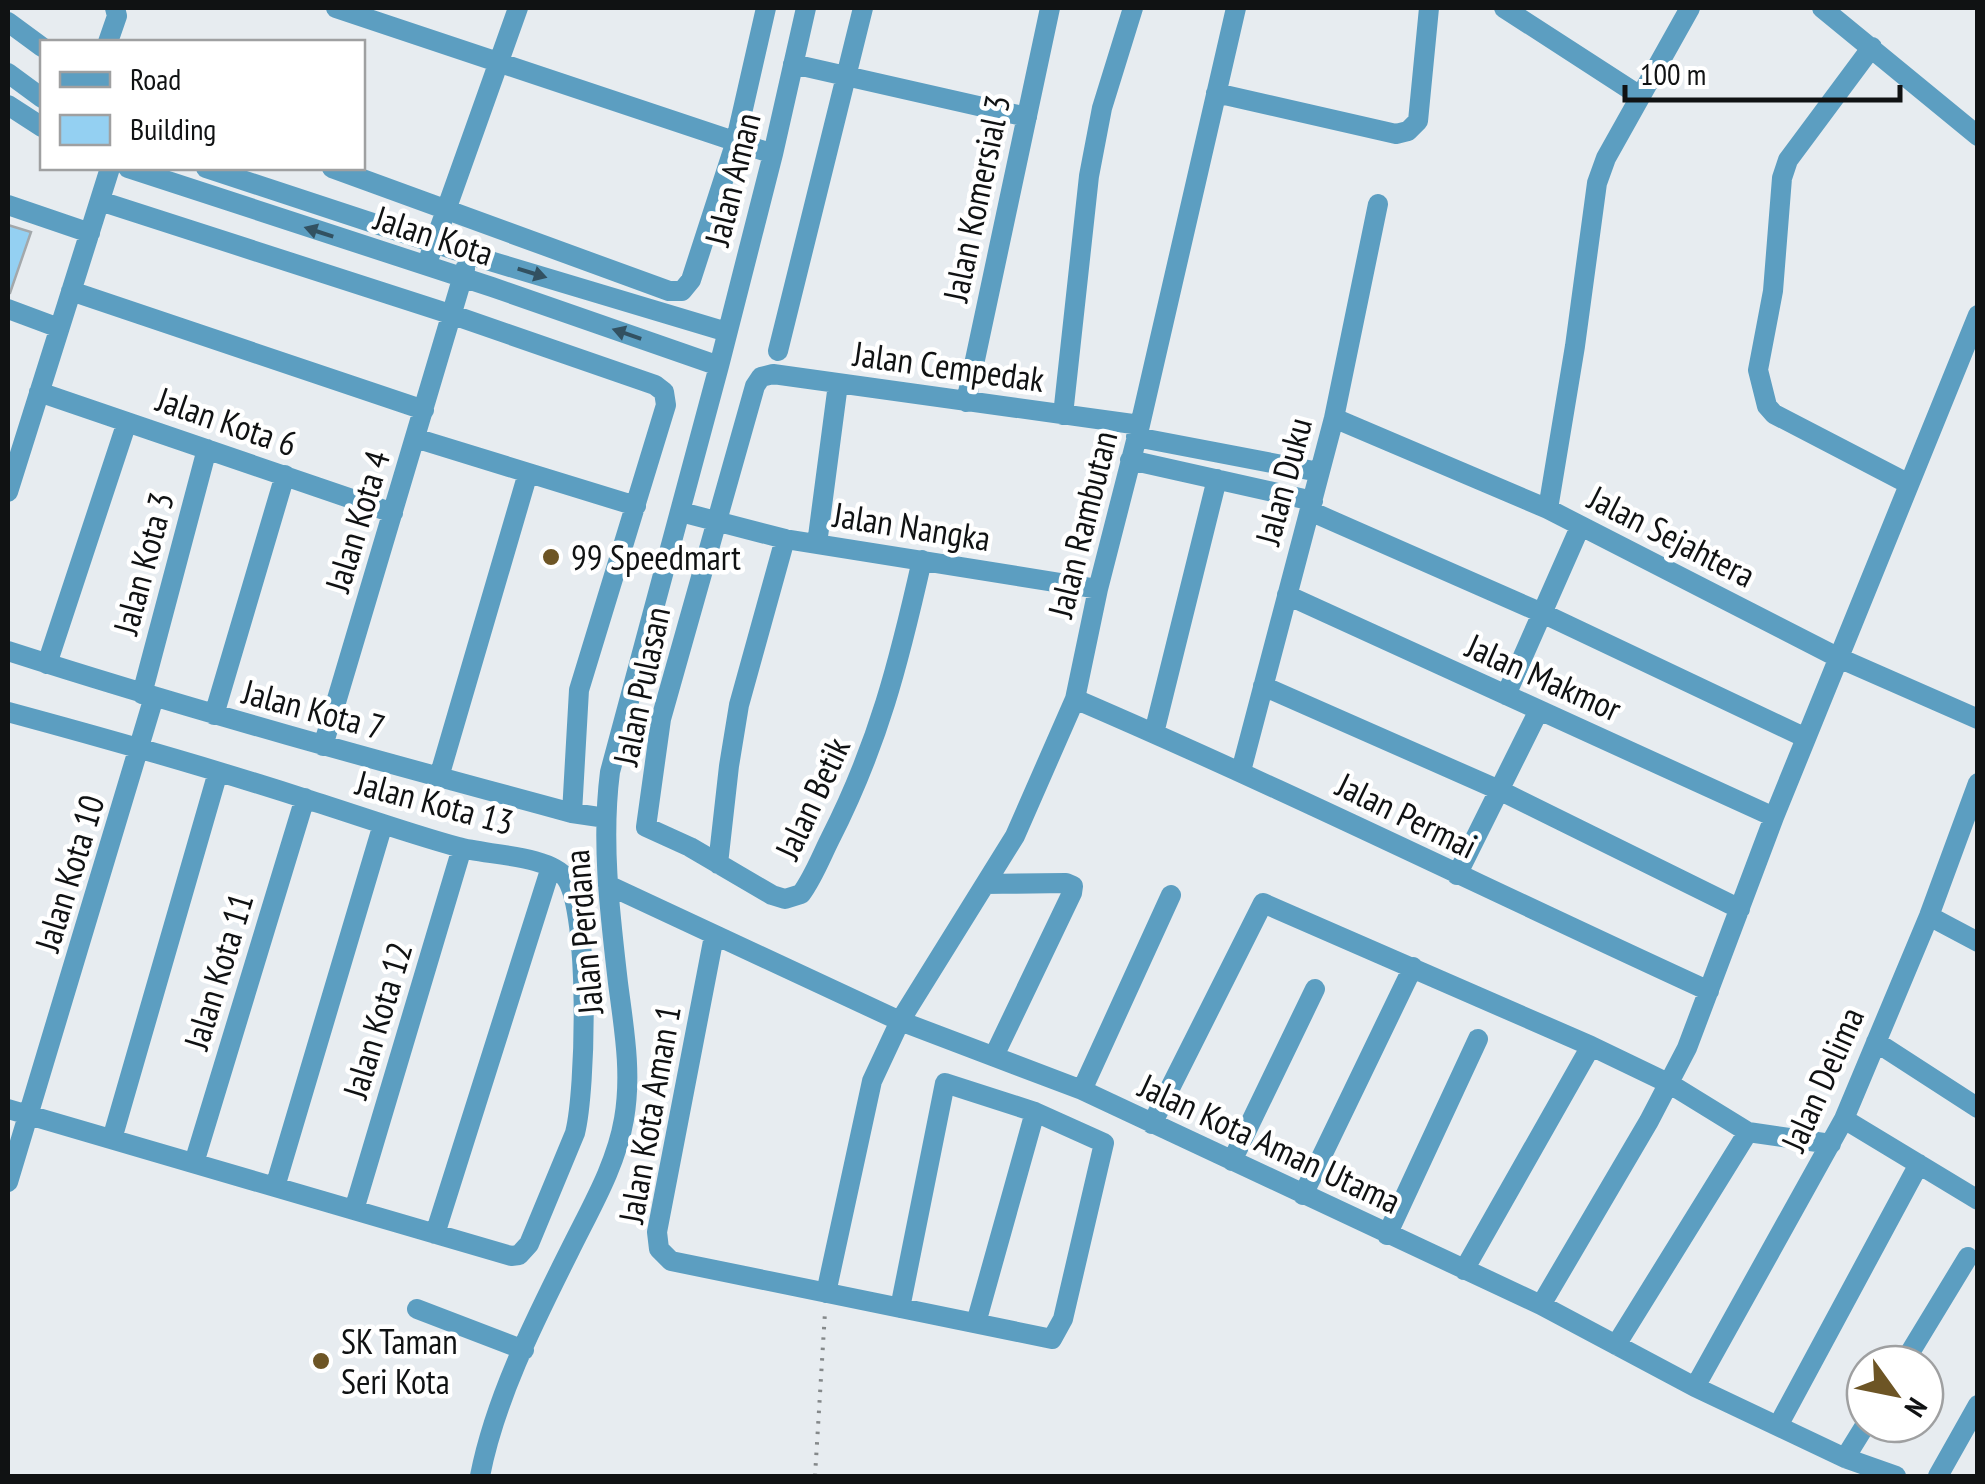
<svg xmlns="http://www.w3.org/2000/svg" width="1985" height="1484" font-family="'PT Sans Narrow',sans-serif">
<rect width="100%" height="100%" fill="#e7ecf0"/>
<!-- building -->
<path fill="#94d0f2" stroke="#a3a8ab" stroke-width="2.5" d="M8 225 31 232 10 293H8Z"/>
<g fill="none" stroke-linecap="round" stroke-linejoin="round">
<!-- path -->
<path stroke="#84888a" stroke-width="4" stroke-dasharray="2.5 8" stroke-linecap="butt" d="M815 1476 825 1312"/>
<!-- minor -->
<path stroke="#5c9ec1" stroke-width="20" d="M336 8 773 154
M1504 8 1640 96
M1822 8 1978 136
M8 22 42 47
M108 42 117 16 115 8
M1872 47 1788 160 1782 178 1773 291 1758 370 1767 406 1774 414 1907 483
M793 64 1027 117
M8 73 42 98
M1216 93 1396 134 1408 131 1418 121 1429 8
M8 105 42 127
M128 168 492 287 719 366
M206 168 470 255 727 332
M332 168 669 291H682L691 280 735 144 766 8
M100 201 453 315 655 385 664 392 666 405 579 690 572 813
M8 205 90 233
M430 255 518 8
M71 291 424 410
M8 309 59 328
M778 351 863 8
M39 392 393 513
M966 402 1050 8
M1063 415 1089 176 1102 108 1133 8
M1334 418 1548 509 1839 658 1978 719
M1136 437 1319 472
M415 438 636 506
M1130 460 1313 501
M8 492 110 168
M1548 509 1575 346 1597 183 1606 158 1690 8
M1310 511 1542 613 1806 738
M681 512 785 539 1098 589
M817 544 838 384
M922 560C899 662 878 745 830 839 821 857 813 878 801 894L785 899 772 895 690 847 646 827 661 719 755 386 761 377 773 374 1140 425
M1287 595 1774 817
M8 651C194 711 383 762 572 813L606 818
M47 664 127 422
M1263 686 1499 790 1740 909
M142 694 207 449
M1506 695 1580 527
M1075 699C1289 791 1497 894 1709 991
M8 712C108 739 207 767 306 799 357 815 407 833 458 847 485 855 549 855 566 878 590 913 586 1090 575 1133L529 1244 519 1255 511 1256 8 1109
M214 715 285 475
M1154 733 1217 479
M323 746 465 269
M1241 771 1334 418 1378 204
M439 777 528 473
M718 864 729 766 739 705 785 539
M1457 875 1539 710
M986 884 1066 883 1073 886 1072 893 994 1056
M608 885 900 1021 1082 1090 1541 1305 1695 1387 1845 1458 1896 1476
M1929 916 1978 942
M714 936 657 1232 659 1249 671 1261 1052 1339 1063 1319 1104 1143 1035 1112 945 1083 900 1308
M1876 1042 1978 1108
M1082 1090 1171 895
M1844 1119 1978 1200
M1152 1124 1263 903 1591 1046 1670 1084 1748 1132 1831 1144
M112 1139 218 772
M1232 1161 1315 989
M194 1163 305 798
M8 1182 154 697
M275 1187 383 824
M1303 1195 1413 967
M354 1210 462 848
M435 1234 551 867
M1387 1235 1478 1039
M1464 1270 1591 1046
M826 1293 872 1081 900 1021 1015 836 1075 699 1098 589 1140 425 1236 8
M1541 1305 1649 1121 1687 1048 1774 817 1978 315
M417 1309 524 1350
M976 1323 1035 1112
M1616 1345 1748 1132
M1903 1364 1968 1257
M1695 1387 1844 1119 1929 916 1978 783
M1779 1424 1919 1164
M1845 1458 1866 1424
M480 1476C495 1399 534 1322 569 1252 590 1209 616 1166 624 1119 632 1073 624 1029 618 983 610 914 601 842 610 772L719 366 773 154 806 8
M1938 1476 1978 1405"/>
</g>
<!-- one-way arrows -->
<defs><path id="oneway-solid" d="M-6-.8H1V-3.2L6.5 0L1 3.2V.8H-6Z" transform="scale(2.5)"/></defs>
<g fill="#325161">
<use href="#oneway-solid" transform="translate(319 232) rotate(-162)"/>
<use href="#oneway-solid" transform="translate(532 273) rotate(17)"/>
<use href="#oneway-solid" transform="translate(627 334) rotate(-161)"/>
</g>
<!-- markers -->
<g fill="#6d5525" stroke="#fff" stroke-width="4">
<circle cx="551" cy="557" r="10"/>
<circle cx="321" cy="1361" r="10"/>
</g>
<g text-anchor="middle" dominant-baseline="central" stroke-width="9" stroke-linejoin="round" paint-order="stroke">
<!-- street labels -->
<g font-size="35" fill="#101213" stroke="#fff">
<text transform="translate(732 179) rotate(-76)">Jalan Aman</text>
<text transform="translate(976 198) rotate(-78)">Jalan Komersial 3</text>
<text transform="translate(434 235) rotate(18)">Jalan Kota</text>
<text transform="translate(949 366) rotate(8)">Jalan Cempedak</text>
<text transform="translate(227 421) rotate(19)">Jalan Kota 6</text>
<text transform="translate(1283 481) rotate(-75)">Jalan Duku</text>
<text transform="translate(357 521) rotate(-73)">Jalan Kota 4</text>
<text transform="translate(1082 524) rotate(-76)">Jalan Rambutan</text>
<text transform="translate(912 526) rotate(9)">Jalan Nangka</text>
<text transform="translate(1672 536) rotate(27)">Jalan Sejahtera</text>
<text transform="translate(143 563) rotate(-75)">Jalan Kota 3</text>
<text transform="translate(1544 677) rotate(24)">Jalan Makmor</text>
<text transform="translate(641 686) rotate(-78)">Jalan Pulasan</text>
<text transform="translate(314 709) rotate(15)">Jalan Kota 7</text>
<text transform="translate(812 798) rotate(-65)">Jalan Betik</text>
<text transform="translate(435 802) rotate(15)">Jalan Kota 13</text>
<text transform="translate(1407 815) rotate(26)">Jalan Permai</text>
<text transform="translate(69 873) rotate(-73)">Jalan Kota 10</text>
<text transform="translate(583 932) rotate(-95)">Jalan Perdana</text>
<text transform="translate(218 971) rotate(-73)">Jalan Kota 11</text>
<text transform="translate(377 1020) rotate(-73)">Jalan Kota 12</text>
<text transform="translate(1822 1079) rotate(-66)">Jalan Delima</text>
<text transform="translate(649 1114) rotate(-80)">Jalan Kota Aman 1</text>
<text transform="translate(1270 1143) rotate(25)">Jalan Kota Aman Utama</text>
</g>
<!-- poi labels -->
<g font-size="35" fill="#101213" stroke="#fff" text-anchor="start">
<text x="571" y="557">99 Speedmart</text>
<text x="341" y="1341">SK Taman<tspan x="341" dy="40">Seri Kota</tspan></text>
</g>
</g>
<!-- border -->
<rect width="1985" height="1484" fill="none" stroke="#101213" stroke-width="20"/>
<!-- legend -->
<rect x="40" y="40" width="325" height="130" fill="#ffffff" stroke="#9fa0a1" stroke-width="2.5"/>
<rect x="60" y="72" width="50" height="15" fill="#5c9ec1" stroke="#9fa0a1" stroke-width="2.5"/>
<text x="130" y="90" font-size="30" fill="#101213">Road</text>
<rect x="60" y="115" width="50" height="30" fill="#94d0f2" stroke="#9fa0a1" stroke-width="2.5"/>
<text x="130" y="140" font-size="30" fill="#101213">Building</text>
<!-- north arrow -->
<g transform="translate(1895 1394) rotate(123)"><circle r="48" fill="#ffffff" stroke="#9fa0a1" stroke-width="2.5"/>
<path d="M0-8L18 38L0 25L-18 38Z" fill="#6d5525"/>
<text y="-15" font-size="28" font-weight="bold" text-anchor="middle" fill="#101213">N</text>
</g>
<!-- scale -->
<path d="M1625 85v15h275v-15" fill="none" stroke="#101213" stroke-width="5"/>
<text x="1640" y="85" font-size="30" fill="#101213" stroke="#ffffff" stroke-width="8" paint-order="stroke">100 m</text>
</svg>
